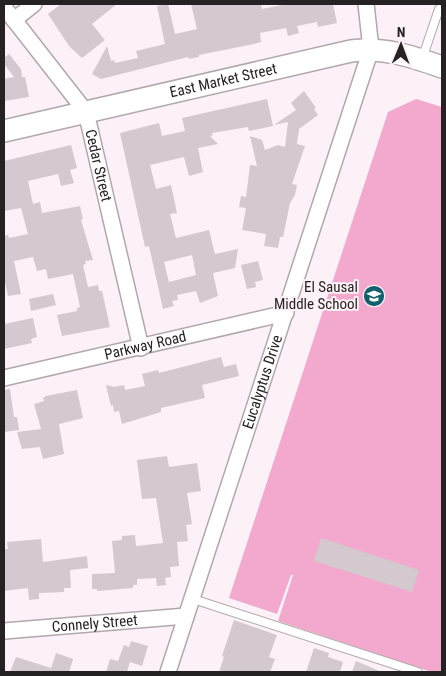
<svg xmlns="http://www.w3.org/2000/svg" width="446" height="676" font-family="'Roboto Condensed',sans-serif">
<rect width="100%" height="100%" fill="#fbf1f6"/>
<!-- green -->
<path fill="#f2a9cd" d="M416 99 442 107V672H432L278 621 293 575H291L277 614 229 598 388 112Z"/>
<!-- building -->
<path fill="#d3c9ce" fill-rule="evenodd" d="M61 4H117L92 24 105 40 82 58 69 46 48 14Z
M168 4 175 34 197 29 191 4H261L262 9 287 4H333L337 23 318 27 317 22 297 26 299 33 288 36 286 28 260 33 261 42 254 44 199 55V57L189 59 188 57 101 79 92 74 107 46 111 61 114 60 115 63 138 58 136 51 165 44 157 6Z
M9 54 21 69 22 77H25L29 97 4 101V79L14 77 4 64V58Z
M304 91 316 108 314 109 318 115 299 129 297 144 305 146 292 184 297 185 295 195 290 203 283 237H280L278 248 264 246 266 234 242 230 246 208 239 207 241 196 246 197 250 165 257 166 250 136 262 140 265 150 278 145 285 147 288 122 274 125 296 110 291 103Z
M267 99 273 126 249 131 248 127 212 133 213 135 210 136 218 144 198 148 203 172 189 176 184 157 150 165 156 189 171 185 177 213 170 214 176 238 209 230 215 254 238 249 235 268 213 273 218 296 200 303 196 291 177 295 178 300 172 301 174 306 163 309 149 246 145 247 120 133 159 123 162 136 185 131 182 118ZM192 255 196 275 169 282 164 262Z
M71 145 77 168 70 170 74 183 61 186 58 174 28 181 33 204 40 202 42 213 80 206 83 219 81 220 93 260 85 261 86 264 83 265 88 287 98 285 99 291H102L110 327 62 336 57 315 77 311V308L80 307 73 274 48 279 46 269 37 271 33 257 14 261 21 294 8 296 4 277V236L8 235 9 238 28 234 21 208 4 211V161Z
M258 261 263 280 255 282 256 287 247 289 241 265Z
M53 294 56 305 31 311 29 299Z
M33 318 37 337 31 339 32 343 4 349V324Z
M221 357 224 367 236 364 239 376 202 385 205 398 161 408V412L122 424 119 411 114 412 113 405 111 406 106 385 114 387 124 385 125 390 145 386 142 374 158 370 159 373Z
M10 389 14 417H17L19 430 4 432V390Z
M77 390 83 418 59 424 64 454 43 459 40 447 22 449 17 432 41 429 34 404 44 401 43 398 46 396Z
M167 456 169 467 197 463 201 491 187 493 192 524 186 525 188 541 177 542 179 566 170 567 171 577 165 578 166 585 157 586 156 578 137 579V585H133V588L97 591V589H92V574L115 573 112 541 122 540V536L135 535 136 546 163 543 156 498 142 499 137 460Z
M321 538 419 570 412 592 314 561Z
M41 539 43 562 87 556 88 568 70 570 71 588H64V592L39 593V599L29 600 28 588 4 591V549H8L7 542Z
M234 620 277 635 269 657 275 659 270 672H219L224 657 222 656Z
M131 641 148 646 142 666 130 662 127 672H106L110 659 118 661 124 645 129 647Z
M314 648 329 653 328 657 343 662 340 672H306Z
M56 653 73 659 69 672H10L16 657 51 668Z
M356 661 382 672H352Z"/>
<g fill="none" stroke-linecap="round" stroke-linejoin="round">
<!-- lane casing -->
<g stroke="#b1a8ac" stroke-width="10">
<path id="lane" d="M422 59 439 9
M193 599 418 672"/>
</g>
<!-- street casing -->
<g stroke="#b1a8ac" stroke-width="18">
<g id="street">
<path id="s1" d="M4 7 86 112 141 348"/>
<path d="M14 20 34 4"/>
<path id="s2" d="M4 378 286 313"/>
<path id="s3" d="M4 631 186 616"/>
<path id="s4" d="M168 672 371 49 366 4"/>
</g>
</g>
<!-- secondary casing -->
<g stroke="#b1a8ac" stroke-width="24">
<g id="secondary">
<path id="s5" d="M4 131 351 51C384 47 411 56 442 67"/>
</g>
</g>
<!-- lane -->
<use href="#lane" stroke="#fff" stroke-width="8"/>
<!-- street -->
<use href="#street" stroke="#fff" stroke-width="15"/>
<!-- secondary -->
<use href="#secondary" stroke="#fff" stroke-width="21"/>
</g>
<!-- icons -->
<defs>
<g id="school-disc" transform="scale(1.125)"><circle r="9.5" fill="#12606b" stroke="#fbf1f6"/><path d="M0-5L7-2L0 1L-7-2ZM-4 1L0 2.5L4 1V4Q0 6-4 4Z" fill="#fff"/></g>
</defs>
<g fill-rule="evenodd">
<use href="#school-disc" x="374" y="296"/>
</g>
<g text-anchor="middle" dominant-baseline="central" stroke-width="4" stroke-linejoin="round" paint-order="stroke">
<!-- street labels -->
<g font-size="15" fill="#262224" stroke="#fbf1f6">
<text stroke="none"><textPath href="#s5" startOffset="225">East Market Street</textPath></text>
<text stroke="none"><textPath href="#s1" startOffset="188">Cedar Street</textPath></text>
<text stroke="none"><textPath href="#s2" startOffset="145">Parkway Road</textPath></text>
<text stroke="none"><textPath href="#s4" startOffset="305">Eucalyptus Drive</textPath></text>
<text stroke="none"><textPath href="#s3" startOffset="91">Connely Street</textPath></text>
</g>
<!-- poi labels -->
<g font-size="15" fill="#262224" stroke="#fbf1f6" text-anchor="end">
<text x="358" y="287">El Sausal<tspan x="358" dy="17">Middle School</tspan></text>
</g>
</g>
<!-- border -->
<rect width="446" height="676" fill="none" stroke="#262224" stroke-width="10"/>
<!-- north arrow -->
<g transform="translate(401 45) rotate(1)" stroke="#fbf1f6" stroke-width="4" paint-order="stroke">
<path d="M0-4L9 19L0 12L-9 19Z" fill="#262224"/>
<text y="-8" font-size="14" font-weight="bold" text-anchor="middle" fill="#262224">N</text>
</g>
</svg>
